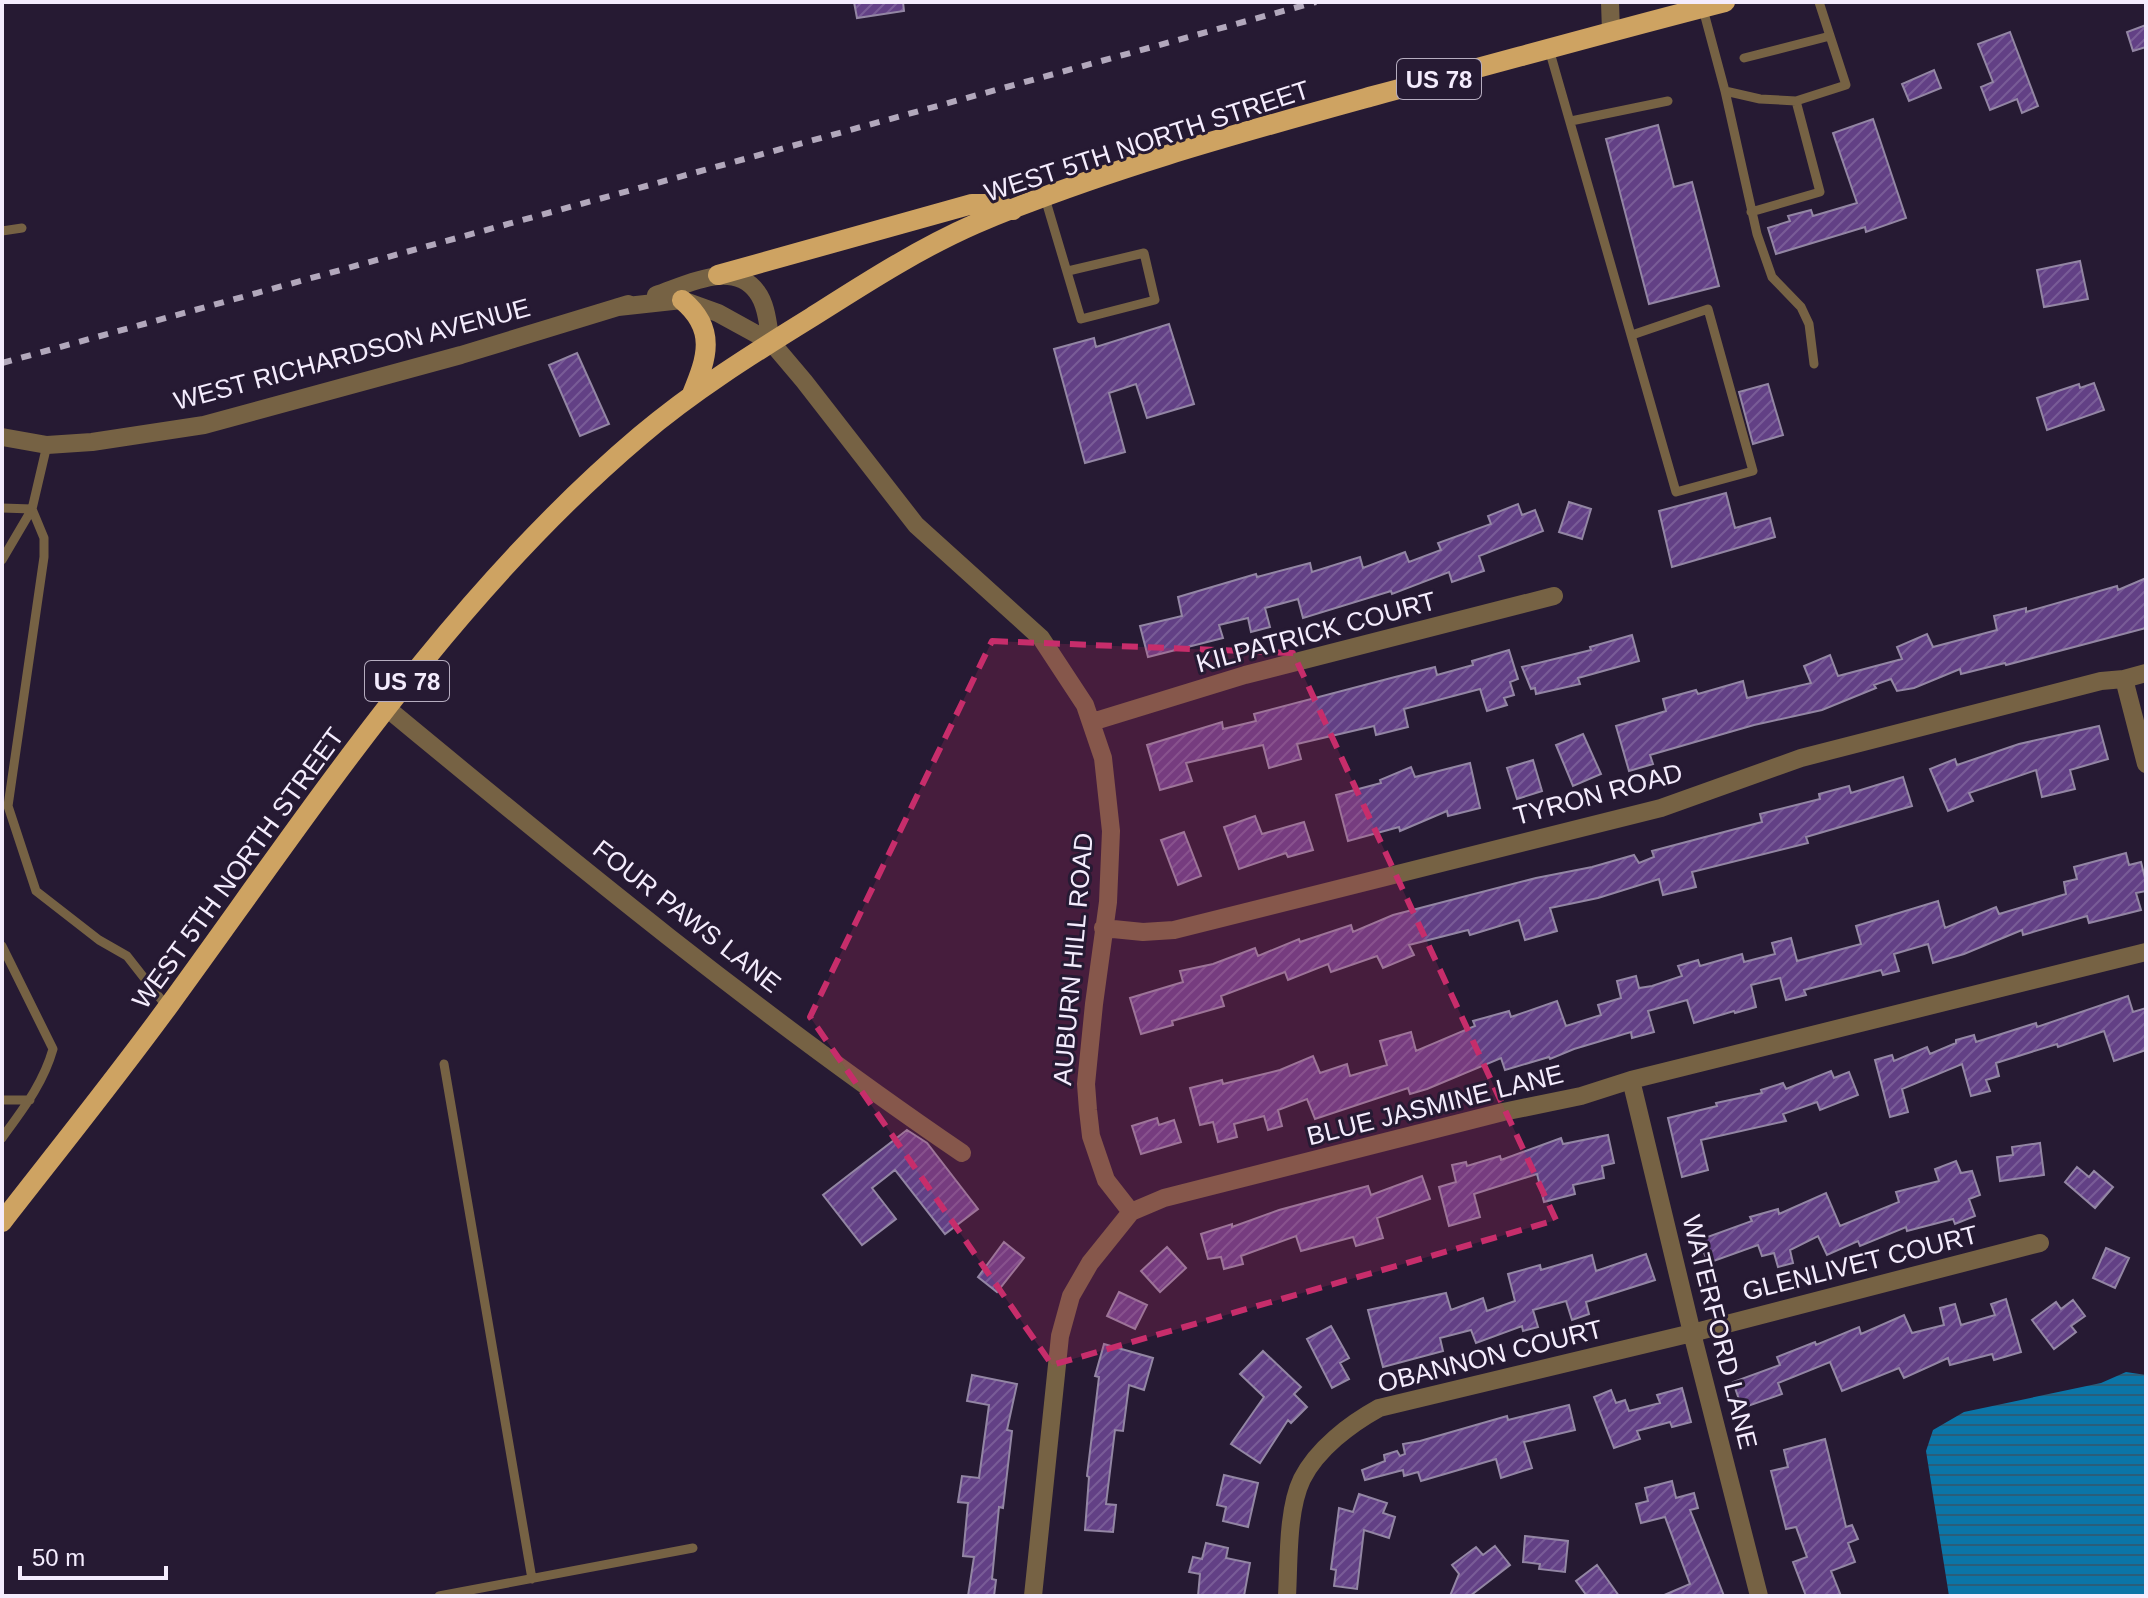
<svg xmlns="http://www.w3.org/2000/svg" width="2148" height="1598" font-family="Arial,sans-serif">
<defs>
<pattern id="water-rules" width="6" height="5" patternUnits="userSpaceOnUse" patternTransform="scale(2)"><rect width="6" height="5" fill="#0b75a7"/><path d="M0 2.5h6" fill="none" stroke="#2a5e7a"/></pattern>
<pattern id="building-hatch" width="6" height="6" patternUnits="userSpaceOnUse" patternTransform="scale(2)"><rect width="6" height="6" fill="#624085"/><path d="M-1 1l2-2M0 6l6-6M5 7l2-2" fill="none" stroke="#795c97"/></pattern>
</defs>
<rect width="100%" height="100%" fill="#261a33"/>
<!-- water -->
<path fill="url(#water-rules)" d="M2126 1372 2146 1375V1594L2136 1596H1949L1926 1451 1933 1430 1964 1412 2101 1383Z"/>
<!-- building -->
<path fill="url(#building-hatch)" stroke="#9386a4" stroke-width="2" d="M854 2H903L904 11 857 18Z
M2146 25V47L2133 51 2127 32Z
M2010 32 2038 106 2022 113 2017 99 1990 110 1981 87 1993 82 1978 44Z
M1934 70 1941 88 1909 101 1902 84Z
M1873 119 1906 218 1866 232 1865 227 1776 254 1768 228 1790 221 1788 216 1811 210 1813 216 1857 203 1833 133Z
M1658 125 1674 187 1692 182 1719 286 1649 304 1606 139Z
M2080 261 2088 299 2044 307 2037 270Z
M1169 324 1194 404 1147 418 1136 384 1109 393 1125 452 1085 463 1054 349 1094 338 1096 347Z
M577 353 609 424 580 436 549 365Z
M2094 383 2104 410 2047 430 2037 398 2079 384 2080 388Z
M1768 384 1783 435 1753 444 1739 392Z
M1726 493 1735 528 1770 518 1775 537 1672 567 1659 511Z
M1569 502 1591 509 1582 539 1559 532Z
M1518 504 1522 515 1535 510 1543 531 1479 556 1484 571 1452 582 1449 572 1392 594 1391 591 1303 618 1298 599 1265 608 1270 627 1251 632 1248 618 1219 625 1223 638 1148 657 1140 626 1182 616 1178 597 1256 574 1257 577 1310 563 1312 572 1360 557 1363 568 1405 552 1409 562 1441 550 1438 543 1491 524 1488 516Z
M2146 578V628L2006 665 2005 663 1961 674 1960 669 1914 688 1897 691 1891 679 1874 685 1876 688 1822 710 1754 725 1650 755 1653 764 1629 771 1616 726 1666 711 1663 699 1696 690 1698 694 1743 681 1747 698 1811 683 1804 666 1830 655 1838 676 1902 659 1897 647 1927 634 1933 647 1997 630 1994 616 2026 608V612L2117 586 2118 590Z
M1632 635 1639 661 1578 678 1580 684 1536 694 1535 688 1531 689 1522 667 1591 650 1590 647Z
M1509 650 1518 679 1510 682 1514 695 1504 698 1507 705 1487 711 1480 689 1404 709 1408 727 1376 735 1374 726 1297 744 1301 759 1269 768 1263 745 1186 763 1192 781 1160 790 1147 745 1222 722 1223 729 1256 721 1254 714 1395 677 1435 667 1437 675 1473 665 1472 661Z
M2099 726 2108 759 2070 770 2075 789 2042 797 2036 770 1969 793 1973 801 1948 811 1930 769 1955 759 1957 765 2019 744Z
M1583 734 1601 774 1573 786 1556 745Z
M1533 760 1542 791 1517 799 1507 768Z
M1470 763 1480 808 1448 816 1447 811 1400 831 1399 827 1348 841 1336 795 1381 783 1380 780 1411 767 1415 777Z
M1903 777 1912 806 1806 837 1808 843 1692 872 1696 887 1663 895 1659 879 1598 898 1550 908 1557 931 1525 940 1519 920 1470 935 1468 930 1409 945 1414 955 1383 968 1377 956 1331 972 1328 964 1288 980 1285 972 1221 996 1224 1006 1172 1021 1173 1025 1141 1034 1130 998 1183 982 1180 971 1213 964 1255 948 1258 956 1299 939 1300 942 1351 925 1353 932 1393 915 1536 878 1592 867 1634 855 1639 863 1654 857 1652 851 1762 822 1760 814 1820 799 1819 794 1849 786 1851 793Z
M1255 816 1262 834 1304 822 1313 850 1288 857 1286 853 1239 869 1224 827Z
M1184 832 1201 876 1178 885 1161 840Z
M2126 853 2129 865 2141 862 2146 882V891L2136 893 2141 910 2089 923 2087 916 2023 935 2022 930 1964 954 1933 963 1928 944 1894 954 1899 971 1883 975 1881 970 1804 990 1806 995 1786 1000 1780 978 1751 985 1756 1007 1735 1013 1734 1011 1694 1023 1687 1000 1648 1011 1654 1032 1632 1038 1631 1032 1574 1049 1550 1059 1549 1057 1505 1070 1501 1058 1427 1089 1410 1094 1408 1088 1315 1119 1307 1099 1278 1110 1282 1126 1268 1130 1264 1116 1234 1124 1237 1137 1218 1142 1213 1122 1200 1125 1190 1088 1222 1080 1223 1084 1280 1070 1313 1056 1320 1073 1347 1064 1350 1076 1387 1065 1380 1041 1411 1032 1416 1051 1475 1026 1473 1021 1509 1011 1511 1017 1557 1001 1566 1026 1601 1015 1598 1005 1621 998 1617 981 1636 976 1639 988 1652 986 1682 976 1678 966 1698 960 1700 966 1742 954 1744 962 1775 954 1772 943 1791 938 1797 961 1861 944 1856 926 1938 901 1945 928 1996 907 1999 914 2066 894 2064 882 2077 879 2074 867Z
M2128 996 2133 1012 2146 1008V1050L2114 1061 2104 1031 2058 1047 2057 1044 1996 1063 1999 1076 1986 1080 1990 1091 1971 1096 1962 1064 1902 1089 1908 1112 1890 1117 1875 1060 1892 1055 1894 1061 1927 1047 1930 1054 1956 1043V1040L1974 1035 1976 1042 2036 1023 2037 1027Z
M1831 1071 1834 1078 1849 1072 1858 1095 1820 1110 1817 1102 1783 1114 1786 1121 1701 1140 1708 1170 1682 1177 1668 1118 1717 1106 1716 1103 1762 1093 1761 1090 1783 1083 1786 1089Z
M1157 1118 1159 1125 1174 1120 1181 1142 1141 1154 1132 1126Z
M907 1130 927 1143 978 1209 945 1234 895 1170 872 1188 896 1219 862 1245 823 1195Z
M1608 1135 1614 1163 1602 1166 1604 1178 1573 1185 1575 1194 1544 1202 1537 1174 1474 1194 1480 1217 1449 1226 1439 1187 1456 1182 1452 1165 1466 1162 1467 1166 1500 1156 1501 1160 1561 1138 1563 1144Z
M2040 1143 2044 1175 2000 1181 1997 1157 2013 1155 2012 1147Z
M1956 1161 1961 1173 1972 1171 1980 1195 1969 1199 1975 1216 1955 1224 1953 1219 1907 1231 1906 1227 1860 1246 1858 1241 1827 1255 1818 1236 1790 1250 1793 1263 1778 1267 1774 1253 1762 1256 1758 1245 1708 1263 1699 1240 1752 1221 1750 1217 1778 1209 1779 1214 1826 1193 1840 1226 1899 1202 1896 1192 1939 1181 1935 1169Z
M2077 1167 2089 1177 2094 1171 2113 1187 2095 1208 2065 1182Z
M1422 1176 1430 1199 1377 1218 1383 1238 1356 1246 1353 1237 1301 1251 1296 1236 1241 1256 1243 1264 1224 1269 1221 1257 1208 1259 1201 1234 1232 1224V1227L1279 1210 1368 1186 1371 1195Z
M1004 1242 1024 1258 997 1292 978 1277Z
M1167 1247 1186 1268 1160 1292 1141 1271Z
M2106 1248 2129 1258 2115 1288 2093 1278Z
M1646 1254 1655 1280 1586 1302 1589 1314 1572 1320 1566 1301 1533 1310 1538 1327 1523 1331 1522 1326 1476 1343 1471 1330 1440 1338 1443 1351 1383 1367 1368 1310 1446 1293 1451 1310 1483 1298 1487 1311 1515 1301 1508 1274 1540 1265 1541 1270 1592 1255 1596 1271Z
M1119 1292 1147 1305 1135 1329 1107 1316Z
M2006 1299 2021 1352 1994 1360 1992 1354 1950 1365 1948 1358 1904 1378 1899 1368 1842 1391 1830 1362 1778 1383 1782 1394 1742 1408 1733 1382 1780 1365 1777 1357 1815 1342 1816 1345 1859 1327 1861 1334 1904 1315 1912 1333 1944 1325 1940 1308 1955 1304 1961 1325 1995 1315 1991 1304Z
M2073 1300 2085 1316 2071 1326 2076 1332 2054 1349 2032 1320 2056 1302 2061 1309Z
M1331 1326 1349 1358 1340 1363 1349 1379 1332 1388 1307 1339Z
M1104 1344 1153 1358 1144 1390 1129 1385 1123 1431 1115 1430 1106 1504 1116 1505 1113 1532 1085 1530 1089 1477 1087 1476 1099 1377 1095 1376Z
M1263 1351 1301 1387 1294 1394 1307 1407 1291 1423 1288 1420 1260 1463 1231 1444 1264 1397 1240 1374Z
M972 1375 1017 1384 1007 1430 1012 1431 1003 1508 999 1507 992 1579 996 1580 994 1596H968L974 1557 963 1556 968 1503 958 1502 962 1476 979 1478 989 1405 967 1401Z
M1682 1388 1691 1422 1672 1427 1670 1422 1637 1431 1640 1439 1614 1448 1594 1397 1611 1390 1616 1403 1625 1400 1629 1411 1660 1403 1657 1395Z
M1569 1405 1575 1430 1524 1442 1532 1468 1501 1478 1496 1459 1421 1481 1418 1472 1404 1476 1403 1470 1365 1480 1362 1470 1385 1461 1384 1455 1397 1451 1400 1456 1405 1454 1403 1444 1420 1441 1507 1416 1508 1420Z
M1825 1439 1846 1527 1852 1525 1858 1539 1848 1543 1855 1562 1831 1571 1841 1596H1806L1793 1562 1807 1557 1796 1527 1786 1529 1771 1471 1788 1467 1784 1450Z
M1224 1475 1258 1483 1248 1527 1223 1521 1226 1507 1217 1505Z
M1672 1481 1676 1498 1694 1493 1698 1508 1690 1510 1724 1596H1662L1690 1584 1665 1517 1641 1523 1636 1504 1648 1501 1645 1488Z
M1359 1494 1387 1503 1383 1513 1395 1517 1389 1538 1364 1530 1357 1589 1334 1586 1336 1570 1331 1569 1339 1508 1353 1512Z
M1525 1536 1568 1541 1565 1572 1539 1569 1540 1564 1523 1562Z
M1206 1543 1228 1548 1226 1558 1250 1563 1244 1596H1198L1200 1574 1189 1572 1193 1557 1202 1559Z
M1495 1546 1510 1565 1470 1596H1450L1459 1574 1452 1565 1476 1547 1483 1555Z
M1597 1565 1619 1596H1587L1576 1581Z"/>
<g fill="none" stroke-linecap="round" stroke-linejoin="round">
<!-- service -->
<path stroke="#766244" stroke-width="9" d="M1703 9 1725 91 1760 99 1796 101 1846 85 1819 2
M1549 49 1676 492 1753 471 1708 309 1632 335
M1744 58 1830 36
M1725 91 1757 234 1772 277 1801 307 1809 324 1814 364
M1571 121 1668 101
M1045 198 1081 319 1155 300 1144 253 1068 271
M1751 212 1820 192 1796 101
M2 231 22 228
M2 508 32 509 47 445
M32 509 44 538V557L8 806 36 891 99 940 127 956 167 1007
M2 560 32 509
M2 946 53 1049C43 1084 23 1109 2 1138
M444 1064 532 1579
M2 1100H30
M439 1596 693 1548"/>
<!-- minor -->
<path stroke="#766244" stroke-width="18" d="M1610 2 1611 32
M656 295C686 285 733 259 757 292 767 305 768 327 771 342
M618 307 682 300 718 313 771 342 804 381 916 525 1041 638 1085 705 1103 758 1111 831 1108 902 1094 1004 1086 1084 1088 1110 1091 1136 1106 1180 1131 1212
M2 437 47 445 92 442 204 425 461 355 628 304
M2124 679 2146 764
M388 709C574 863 762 1017 962 1153
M1092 722 1245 675 1554 596
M1103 928 1143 932 1174 930 1661 808 1801 758 2101 681 2124 679 2146 673
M1631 1080 1692 1333 1759 1596
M1033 1596 1060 1336 1071 1296 1090 1263 1131 1212 1164 1198 1503 1112 1581 1096 1631 1080 2146 952
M1287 1596C1289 1562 1287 1510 1302 1479 1317 1449 1350 1424 1379 1408L1692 1333 2040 1243"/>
<!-- primary -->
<path stroke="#cea362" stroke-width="20" d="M718 275 972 204H989L1013 210
M682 300C717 329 707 358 692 394
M2 1222C58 1150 116 1078 170 1004 315 805 451 596 640 436 693 391 752 354 812 317 864 284 918 249 975 224 1103 170 1239 133 1373 96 1491 65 1607 32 1725 2"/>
<!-- rail -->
<path stroke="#b2a8bc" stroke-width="6" stroke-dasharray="10 10" stroke-linecap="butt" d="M2 363 1316 2"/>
</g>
<!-- marked area -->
<path fill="#c72d6b" fill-opacity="0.2" stroke="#c72d6b" stroke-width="6" stroke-dasharray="16 10" stroke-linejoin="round" d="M992 641 1293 653 1556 1220 1052 1365 810 1017Z"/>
<g text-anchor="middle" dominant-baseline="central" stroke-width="6" stroke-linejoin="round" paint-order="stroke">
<!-- shield labels -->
<g fill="#261a33" stroke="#b6adc0" stroke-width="2">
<rect x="1397" y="59" width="84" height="40" rx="6"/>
<rect x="365" y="661" width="84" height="40" rx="6"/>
</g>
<g font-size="24" font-weight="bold" fill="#f4ecfd">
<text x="1439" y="79">US 78</text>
<text x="407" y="681">US 78</text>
</g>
<!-- street labels -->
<g font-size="26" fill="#f4ecfd" stroke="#261a33">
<text transform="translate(1147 141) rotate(-18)">WEST 5TH NORTH STREET</text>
<text transform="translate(352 354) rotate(-15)">WEST RICHARDSON AVENUE</text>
<text transform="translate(1316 632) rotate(-15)">KILPATRICK COURT</text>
<text transform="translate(1598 794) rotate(-15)">TYRON ROAD</text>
<text transform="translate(238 868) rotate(-54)">WEST 5TH NORTH STREET</text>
<text transform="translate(687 916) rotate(38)">FOUR PAWS LANE</text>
<text transform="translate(1073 959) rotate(-85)">AUBURN HILL ROAD</text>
<text transform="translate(1435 1105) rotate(-14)">BLUE JASMINE LANE</text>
<text transform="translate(1860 1263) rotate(-14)">GLENLIVET COURT</text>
<text transform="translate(1720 1332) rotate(76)">WATERFORD LANE</text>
<text transform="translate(1490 1356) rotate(-14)">OBANNON COURT</text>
</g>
</g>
<!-- border -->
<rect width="2148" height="1598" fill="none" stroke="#f4ecfd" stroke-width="8"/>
<!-- scale -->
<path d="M20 1566v12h146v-12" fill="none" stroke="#f4ecfd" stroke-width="4"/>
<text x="32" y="1566" font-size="24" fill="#f4ecfd" stroke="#261a33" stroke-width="6" paint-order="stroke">50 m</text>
</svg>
